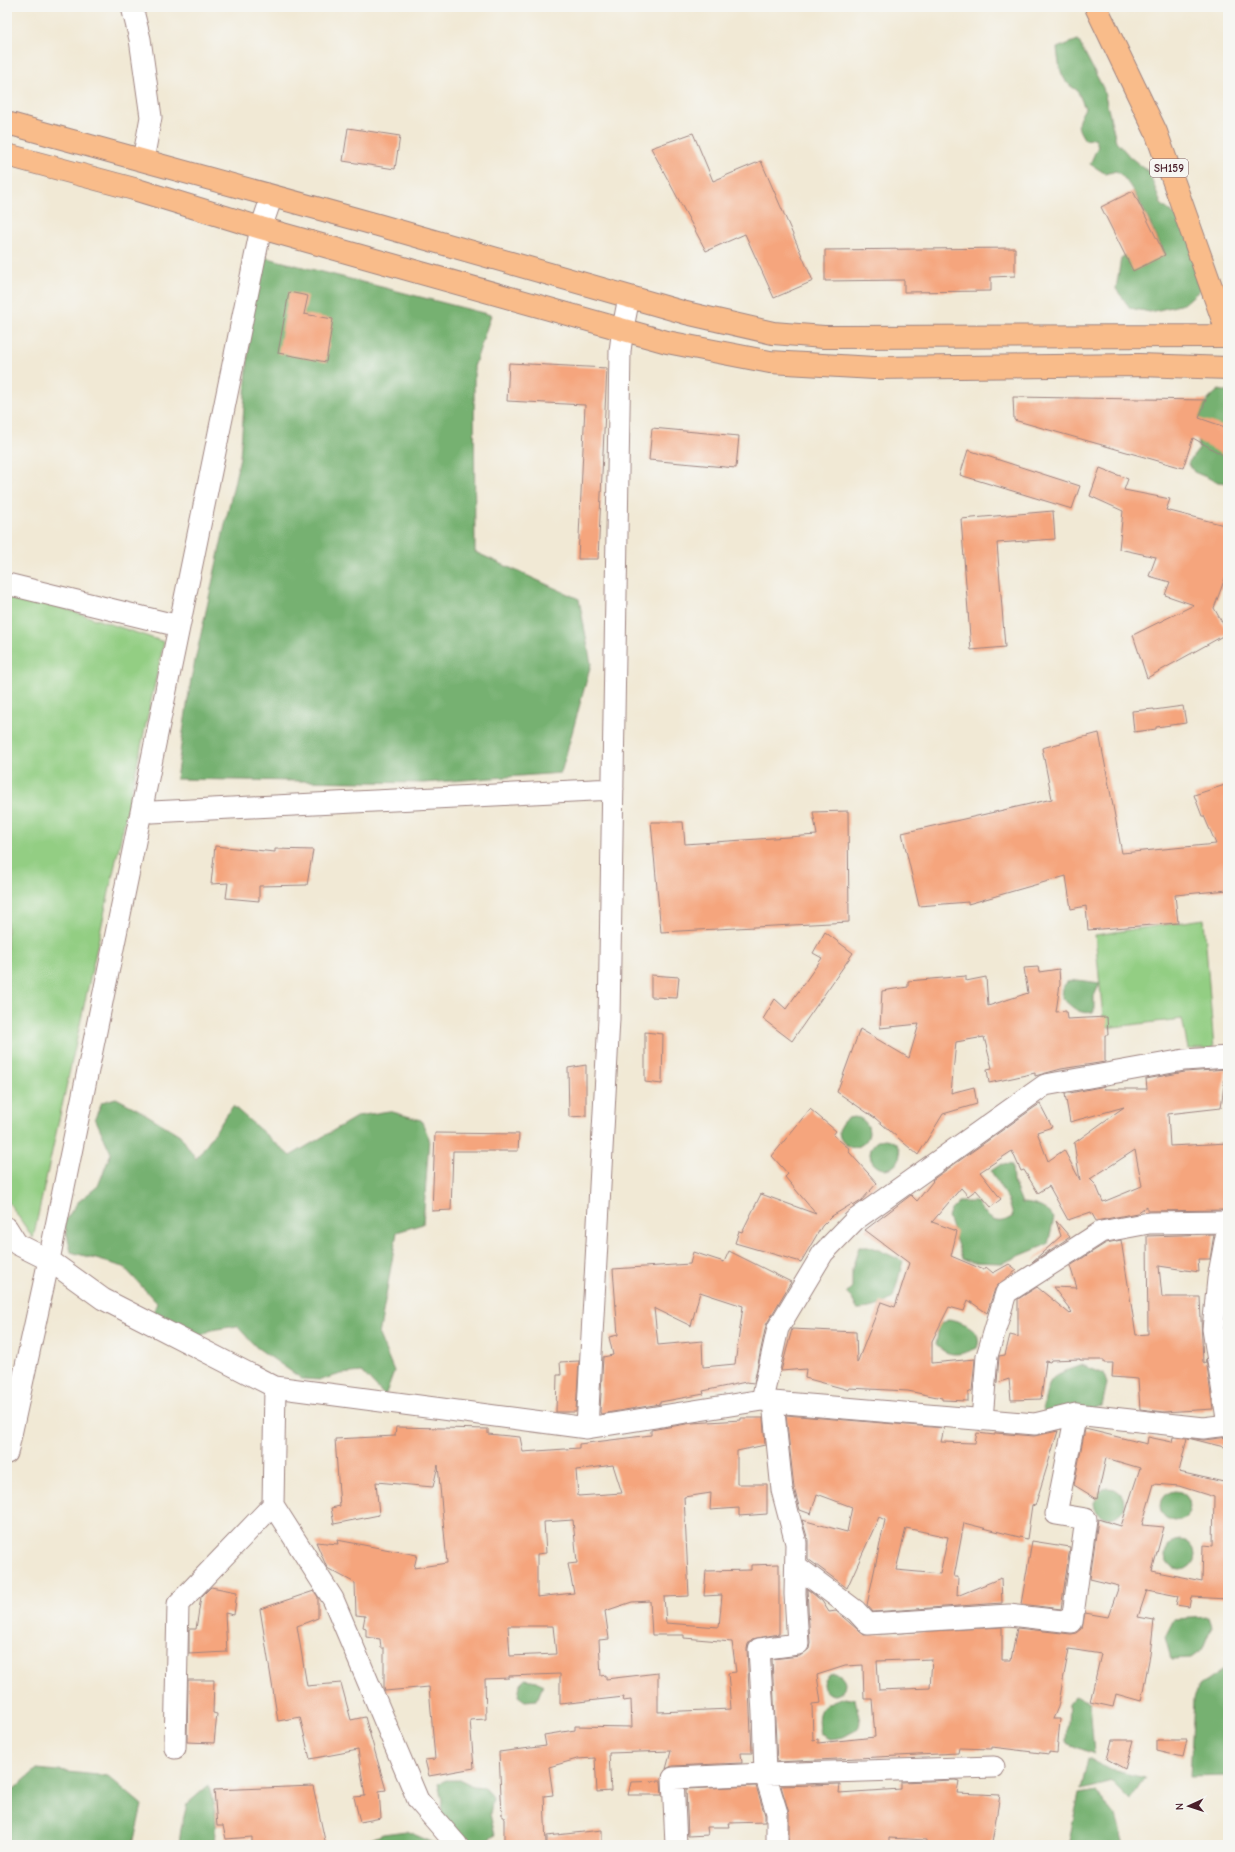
<svg xmlns="http://www.w3.org/2000/svg" width="1235" height="1852" font-family="'Comic Neue',sans-serif">
<rect width="100%" height="100%" fill="#f6f6f2"/>
<filter id="ink" filterUnits="userSpaceOnUse"><feTurbulence type="fractalNoise" baseFrequency=".025" numOctaves="2"/><feDisplacementMap in="SourceGraphic" scale="8" xChannelSelector="R" yChannelSelector="G"/><feConvolveMatrix kernelMatrix="1 2 1 2 8 2 1 2 1" color-interpolation-filters="sRGB"/></filter>
<filter id="wash" filterUnits="userSpaceOnUse"><feTurbulence type="fractalNoise" baseFrequency=".012" numOctaves="4" result="noise"/><feDisplacementMap in="SourceGraphic" scale="16" xChannelSelector="R" yChannelSelector="G"/><feGaussianBlur stdDeviation="0.9" result="paint"/><feColorMatrix in="noise" values="0 0 0 0 0 0 0 0 0 0 0 0 0 0 0 0 0 1.4 0 .05"/><feComposite in="paint" operator="in"/></filter>
<g filter="url(#wash)">
<rect width="100%" height="100%" fill="#f1e9d5"/>
<!-- green -->
<path fill="#93ce83" stroke="#6e7657" d="M7 598 51 604 164 642 33 1238 7 1200Z
M1204 919 1214 1049H1188L1182 1019 1104 1028 1095 935Z"/>
<!-- forest -->
<path fill="#76b171" stroke="#60684e" d="M1078 40 1103 88 1116 141 1130 157 1149 172 1161 204 1183 222 1200 259V290L1184 304 1150 312 1130 308 1116 289 1121 258 1130 252 1165 254C1155 236 1133 180 1116 171L1106 174 1090 164 1098 146 1095 138 1085 140C1075 125 1077 123 1085 108L1077 90C1060 82 1059 65 1057 48Z
M256 255 491 315 474 367 475 552 579 599 591 664 561 773 423 783 176 779 191 679 240 457Z
M1219 390 1228 392V483L1218 482 1194 472 1188 463 1199 449C1196 423 1196 407 1219 390Z
M1077 980 1100 983 1094 996V1012C1079 1015 1073 1008 1062 998L1063 987 1067 982Z
M116 1098 139 1110 180 1135 196 1159 233 1106 290 1156 358 1116 389 1111 421 1120 429 1138 423 1224 397 1232 379 1335 394 1371 385 1396 362 1372 341 1374 321 1380 302 1379 256 1347 237 1326 211 1330 199 1337 152 1315 157 1303 124 1267 71 1252 64 1222 78 1202 98 1186 111 1153 95 1118 102 1102Z
M839 1132a15 15 0 1 1 30 0a15 15 0 1 1-30 0Z
M870 1154a15 15 0 1 1 30 0a15 15 0 1 1-30 0Z
M1001 1164 1012 1165 1013 1181 1022 1203C1036 1204 1045 1207 1054 1218L1048 1244 1002 1263 971 1262 962 1258 948 1217 950 1211 959 1202H976C987 1216 995 1229 1013 1216L1009 1202 991 1171Z
M859 1247H872L903 1261 893 1298C881 1306 871 1309 857 1309L852 1299 846 1293 852 1287V1269Z
M949 1319C964 1322 984 1330 977 1348 961 1355 949 1358 936 1345L939 1326Z
M1082 1365 1104 1374 1107 1383 1102 1406 1052 1422 1043 1409C1050 1374 1049 1377 1082 1365Z
M1094 1503a15 15 0 1 1 30 0a15 15 0 1 1-30 0Z
M1160 1506a15 15 0 1 1 30 0a15 15 0 1 1-30 0Z
M1165 1555a15 15 0 1 1 30 0a15 15 0 1 1-30 0Z
M1209 1617 1212 1626 1202 1650 1191 1658 1171 1659 1165 1637 1174 1619Z
M1228 1666V1776L1190 1777 1194 1699 1199 1686Z
M823 1684a11 11 0 1 1 22 0a11 11 0 1 1-22 0Z
M525 1679 537 1681 543 1685 537 1700 525 1701 518 1696 520 1684Z
M1075 1696 1090 1702 1094 1754 1066 1743 1068 1704Z
M845 1697 855 1699 860 1722 858 1729 843 1737 831 1739 820 1733C814 1709 824 1703 845 1697Z
M1088 1758 1111 1770 1145 1778 1130 1800 1112 1782 1081 1790Z
M37 1769 108 1776 142 1805 133 1845H7V1795Z
M446 1780H461L473 1786 483 1787 493 1798 490 1814 495 1835 481 1845 445 1826 440 1821 442 1800 438 1784Z
M209 1785 216 1817 214 1845H179L181 1828 187 1804Z
M1096 1791 1116 1816 1124 1845H1068L1079 1794Z
M406 1831 439 1845H347V1843L369 1840 383 1834Z"/>
<g id="blocks">
<!-- building -->
<path fill="#f5a57d" fill-rule="evenodd" d="M348 128 400 136 395 169 343 161Z
M693 133 713 181 761 161 813 281 774 298 745 234 706 251 651 148Z
M1133 191 1165 255 1133 271 1101 207Z
M1015 248V276L991 277V291L904 292V280L825 281V250Z
M289 292 308 296 304 314 333 319 326 362 278 353Z
M509 363 607 368 598 559H578L585 405 507 401Z
M1013 397 1206 400 1199 418 1228 428V458L1193 438 1183 468 1014 420Z
M652 428 739 436 736 468 649 460Z
M968 450 1080 486 1072 509 960 475Z
M1100 468 1128 479 1124 490 1170 499 1166 510 1228 526V570L1214 608 1228 633 1147 678 1133 635 1194 605 1165 595 1170 582 1149 576 1156 557 1119 549 1123 511 1090 496Z
M1053 511 1055 539 997 543 1005 647 971 650 961 519Z
M1183 706 1186 723 1156 727V729L1134 732 1132 711 1154 709V710Z
M1099 733 1122 853 1216 844 1204 816H1202L1194 795 1228 784V890L1175 895 1178 923 1088 930 1086 906 1071 909 1066 876 968 904V902L919 906 902 833 1052 799 1042 748Z
M848 811 849 922 661 932 651 822H683L685 844 817 835 813 812Z
M215 846 275 852V849L313 850 307 885 259 886V901L226 898 228 883 211 884Z
M825 932 853 953 792 1041 763 1019 775 999 786 1009 822 958 813 953Z
M1038 967 1039 972 1059 969 1060 984 1056 1012 1066 1011 1067 1019 1107 1017 1108 1035H1105V1062L1061 1069 1035 1076V1073L989 1083 987 1069 992 1068 984 1037 956 1042 951 1093 974 1087 977 1104 943 1114 918 1155 875 1118 837 1092 860 1029 909 1058 919 1024 880 1028 882 991 908 987V981L966 976V981L986 977 988 1006 1028 993 1024 968Z
M651 975 679 977 677 998 651 997Z
M645 1032 663 1034 662 1084 645 1082Z
M586 1065V1116L569 1117 568 1068Z
M1226 1069 1221 1108 1168 1114 1170 1146 1228 1143V1210L1147 1211V1206L1137 1213 1096 1221 1091 1212 1068 1220 1049 1186 1038 1193 1024 1170 1021 1171 1012 1151 980 1172 1001 1199 991 1207 976 1190 968 1196 961 1188 932 1222 957 1231 951 1256 984 1270 986 1267 993 1273 1009 1264 1017 1270 1000 1283 995 1289 987 1313 968 1300 964 1311 949 1307 932 1341V1363L975 1359 972 1391 968 1393V1401L942 1400V1398L908 1391 849 1388V1390L805 1378 806 1369 781 1371 792 1329 856 1332 857 1363 881 1302 895 1307 909 1263 865 1230 911 1195 917 1201 933 1181 932 1180 1035 1107 1040 1104 1052 1127 1037 1132 1048 1161 1064 1150 1080 1180 1074 1143 1124 1107 1070 1122 1065 1094 1105 1086 1104 1089H1147L1146 1079 1185 1072ZM1135 1150 1142 1186 1103 1202 1096 1185 1090 1179Z
M810 1109 836 1131 833 1135 850 1149 849 1152 877 1183 861 1201 853 1206 852 1204 832 1216 822 1226 801 1262 735 1243 739 1231 742 1232 761 1194 816 1214 785 1177 788 1174 772 1156Z
M435 1133 519 1134 518 1151H453L451 1210 432 1211Z
M1056 1221 1070 1237 1032 1262 1061 1236Z
M1214 1234 1210 1259H1198L1199 1272 1159 1266 1162 1297H1200L1203 1362 1205 1363 1206 1359 1213 1409 1164 1412 1140 1409 1138 1379 1112 1377 1113 1363H1104V1360H1080V1359L1051 1360 1050 1362 1046 1361 1041 1399 1011 1400 1009 1379 997 1383 999 1356 1005 1355 1010 1335 1018 1337V1299L1037 1287 1070 1314 1072 1312 1053 1287 1077 1288 1070 1266 1106 1243 1121 1240 1136 1335 1148 1334 1147 1236Z
M729 1251 791 1282 766 1325 754 1383 746 1382 703 1391 704 1394 660 1402V1404L601 1414 600 1412 603 1357 613 1355 609 1337 618 1335 613 1269 690 1264 693 1252 724 1262ZM700 1292 743 1306 735 1364 703 1367 702 1341 658 1345 654 1308 691 1326Z
M579 1361 576 1412H556L557 1375H561L560 1362Z
M786 1415 944 1428 941 1442 975 1443 977 1433 995 1435V1433L1034 1436 1058 1431 1035 1506 1032 1505 1027 1539 964 1523 954 1577H958L957 1596 1001 1578 1002 1603 873 1612 867 1605 885 1520 879 1517 847 1588 808 1559V1540L802 1520 847 1532 852 1507 817 1494 811 1514 800 1510 794 1488ZM906 1528 948 1537 940 1574 896 1570Z
M741 1418H763L765 1445 737 1451V1484H767V1514L739 1516V1508L710 1510 711 1493 684 1497 689 1596 664 1597 666 1623 719 1627 722 1595 704 1596 706 1571 751 1570V1565L779 1564V1634L752 1639 748 1644 747 1649 752 1753H741L742 1763 672 1766 666 1769 671 1751 609 1753 611 1791 597 1792 595 1758 577 1759 549 1767 553 1795 544 1796 546 1845H504V1817H502L499 1752 546 1746 544 1735 575 1730V1726L632 1727 631 1700 623 1701 624 1697 560 1704V1674L509 1676V1678L485 1679 486 1719 470 1720 474 1768 429 1776 425 1760 435 1759 429 1687 385 1691 384 1688V1648H381L380 1639 366 1637V1628L363 1627 365 1616 356 1615 355 1583 327 1568 316 1542 338 1544 337 1540 417 1555 414 1568 447 1563 438 1465 433 1487 376 1482 379 1515 334 1524 331 1508 340 1506 335 1439 395 1436 396 1427 488 1429V1434L520 1437 523 1452 579 1448V1444L651 1435V1430L692 1423 741 1420ZM613 1465 622 1493 578 1496 576 1470ZM573 1520 577 1563 568 1564 574 1593 537 1597V1554L546 1553 544 1522ZM650 1601 652 1635H684V1638L732 1642 736 1672 728 1673 731 1709 658 1712V1673L606 1679V1675L601 1676 599 1640 609 1639 605 1611 632 1602ZM508 1626H553L556 1654 510 1656Z
M1085 1429 1147 1444 1148 1437 1172 1442 1173 1437 1187 1438 1179 1472 1228 1483V1599L1191 1597 1189 1607 1176 1605 1178 1596 1147 1590 1138 1617 1154 1620 1150 1655 1141 1701 1116 1694 1113 1707 1090 1702 1101 1654 1069 1649 1058 1707 1053 1719H1060L1057 1753 1049 1752V1754L992 1747V1749L959 1748 958 1753 777 1762 772 1659 800 1656 809 1649 810 1643 807 1589 822 1601 829 1612 836 1611 864 1635 1002 1627V1660H1011L1017 1628 1071 1634 1077 1633 1082 1629 1085 1613 1108 1617 1119 1586 1090 1579 1098 1519 1121 1526 1140 1468 1106 1458 1097 1499 1074 1485ZM1154 1484 1179 1486 1214 1497 1213 1546 1203 1545 1202 1581 1152 1571 1164 1527 1142 1525ZM932 1659 930 1688 879 1690 877 1661ZM863 1665 864 1699H872L875 1737 818 1743V1739L813 1740 812 1704 821 1703 817 1675 845 1666Z
M1228 1437V1448L1188 1438 1204 1440Z
M1032 1541 1070 1547 1061 1609 1021 1604Z
M211 1587 237 1592 234 1615 225 1613 227 1652 189 1654V1629H196L201 1597Z
M314 1591 318 1597V1618L297 1626 307 1686 341 1683 351 1720 365 1717 386 1790 379 1791 381 1818 360 1822 354 1797 365 1796 358 1750 310 1759 300 1717 278 1721 260 1609Z
M188 1680H214L213 1713 217 1714 214 1743 187 1742Z
M1112 1740H1133L1125 1769 1107 1759Z
M1157 1740H1187L1183 1757 1157 1751Z
M955 1780 959 1781 957 1793 1000 1795 992 1843 926 1845V1840L889 1838V1845H789V1813L781 1786 840 1784 839 1793 901 1789V1782Z
M661 1781 662 1795H628L631 1782Z
M313 1786 326 1845H252V1837L226 1839 223 1826H217L214 1790Z
M756 1786 765 1815V1822L729 1823 730 1827H707L708 1835 688 1836 686 1789Z
M602 1830V1845H547V1836Z"/>
</g>
</g>
<g filter="url(#ink)">
<use href="#blocks" fill-opacity="0" stroke="#9e8480" stroke-width="1"/>
<g fill="none" stroke-linecap="round" stroke-linejoin="round">
<!-- minor casing -->
<g stroke="#9e8480" stroke-width="23">
<path id="minor" d="M132 7 140 39 151 117 143 160
M272 196 261 228 49 1260 103 1299 275 1387 587 1428 762 1400 773 1402 1035 1424 1076 1414 1203 1428 1228 1425
M7 584 179 626
M152 812 613 789
M7 1228 17 1244 49 1260 7 1453
M275 1387 273 1505 333 1599 418 1800 457 1845
M762 1400 778 1328 823 1253 855 1220 1045 1085 1184 1060 1228 1057
M982 1420 987 1356 1006 1293 1101 1232 1149 1223 1228 1222
M1228 1425 1213 1329 1218 1279 1228 1226
M587 1428 609 1019 620 351 623 328 629 297
M796 1566 856 1611 868 1624 1009 1615 1072 1622 1086 1519 1056 1514 1076 1414
M175 1748 178 1604 273 1505
M676 1845 673 1778 765 1774 763 1713 759 1649 798 1644 795 1594 796 1543 782 1490 773 1402
M777 1845V1813L765 1774 994 1767"/>
</g>
<!-- major casing -->
<g stroke="#9e8480" stroke-width="24">
<path id="major" d="M1096 7 1156 132 1228 334
M7 123 378 225 686 313 773 333 824 337 1228 336
M7 155 134 189 261 228 667 342 770 362 874 368 1139 365 1228 368"/>
</g>
<!-- minor -->
<use href="#minor" stroke="#fff" stroke-width="21"/>
<!-- major -->
<use href="#major" stroke="#f9bc8a" stroke-width="22"/>
</g>
</g>
<g text-anchor="middle" dominant-baseline="central" stroke-width="3" stroke-linejoin="round" paint-order="stroke">
<!-- shield labels -->
<rect fill="#f6f6f2" stroke="#7e6067" stroke-width="1" x="1150" y="159" width="38" height="18" rx="3"/>
<g font-size="11" font-weight="bold" fill="#4a1f2b">
<text x="1169" y="168">SH159</text>
</g>
</g>
<!-- margin -->
<rect width="1235" height="1852" fill="none" stroke="#f6f6f2" stroke-width="24"/>
<!-- north arrow -->
<g transform="translate(1189 1806) rotate(267)" stroke="#f6f6f2" stroke-width="3" paint-order="stroke">
<path d="M0-3L7 15L0 10L-7 15Z" fill="#4a1f2b"/>
<text y="-6" font-size="11" font-weight="bold" text-anchor="middle" fill="#4a1f2b">N</text>
</g>
</svg>
